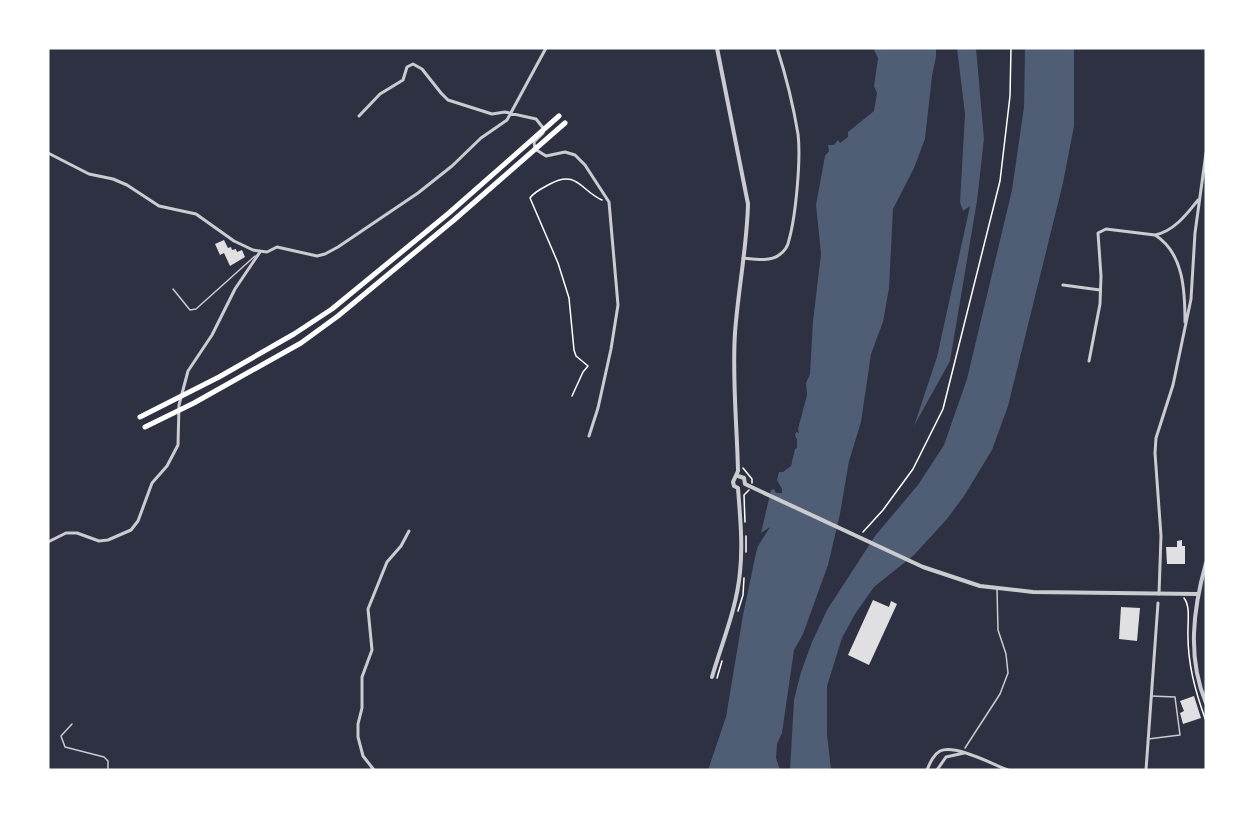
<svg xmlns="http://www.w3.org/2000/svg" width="1254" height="818" font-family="'Exo 2',sans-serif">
<rect width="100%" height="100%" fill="#2d3142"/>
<!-- water -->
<path fill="#4f5d75" d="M873 48H936V57L932 76 925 139 914 168 893 209 889 288 883 322 871 354 861 422 849 461 840 514 828 565 803 634 794 650 782 733 777 744 776 758 780 770H708L726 717 743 615 756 553 758 546 770 527 761 533 771 490 774 489 776 493H782V489L777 480 779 472H783L791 466 795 449 797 448V439L795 436 796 432 799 433 798 429 807 395 806 383 810 374 813 321 821 254 816 205 825 156 829 151 828 145H834L838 140 840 143 848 137V132L874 111 877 93 874 86 878 58Z
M957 48H976L984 139 977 201 950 361 914 426 937 357 970 206 963 211 960 202 965 114Z
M1025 48H1074V126L1063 183 1008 406 992 450 964 496 947 519 914 555 874 587 855 614 842 638 827 686V734L831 770H790L794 700 801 672 812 642 827 610 875 536 918 485 944 445 967 379 1012 190 1024 107Z"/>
<!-- building -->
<path fill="#e0e0e3" d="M224 240 228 248 231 247 232 250 236 249 237 252 242 250 245 257 230 266 224 253 220 255 215 244Z
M1182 540V546H1185V564H1167L1166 547H1177V541Z
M873 600 889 607 891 601 897 604 869 665 848 655Z
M1121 607 1140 608 1137 641 1119 639Z
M1194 696 1201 718 1183 724 1180 713 1184 711 1180 701Z"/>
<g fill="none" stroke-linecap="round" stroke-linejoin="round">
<!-- path -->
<path stroke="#fff" stroke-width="1.5" d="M572 396 583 372 588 366 576 356 574 350 569 298 558 263 530 198C535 191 543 188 550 184 577 169 581 191 602 200
M743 468 752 479V483
M745 522 744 495 749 490
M863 532 883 510 913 469 943 409 1000 181 1010 96 1011 48
M746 536V552
M1184 598C1190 606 1188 618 1188 629 1187 662 1195 691 1206 721
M738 611 743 595 744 578
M717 678 722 661"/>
<!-- service -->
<path stroke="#caccd0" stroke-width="1.5" d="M173 289 190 310 196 309 255 256
M72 724 61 736 65 747 104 757 108 761V770
M1148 739 1180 735 1175 697 1151 696
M965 748 1000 694 1008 673 1006 654 998 630 997 589"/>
<!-- minor -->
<path stroke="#caccd0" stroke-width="3" d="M359 116 380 94 403 80 407 67 413 64 422 69 441 93 448 100 492 114 505 112 536 119 544 129 543 133 534 142 535 149 546 156 565 152 575 155 585 165 609 202 618 305 611 349 598 408 589 436
M48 153 89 174 113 179 127 185 159 206 196 214 234 241 253 250 267 252 277 247 317 256 325 254 338 247 418 193 452 166 481 138 507 120 546 48
M1155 235C1184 253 1185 292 1185 322
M743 258C754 259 770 262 779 255 785 251 788 246 789 240 796 215 801 158 798 134 793 104 786 76 777 48
M1063 285 1100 290
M1089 361 1100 304 1101 276 1098 233 1106 229 1155 235C1174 231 1186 215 1198 200
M48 542 66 533H77L99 541 108 540 131 530 138 521 152 483 167 466 178 445 179 405 188 371 212 335 235 289 260 252
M1159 594 1161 536 1155 453 1156 438 1173 385 1191 299 1195 233 1206 153
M374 770 363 756 358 737V724L362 708V677L372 650 368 609 387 562 401 546 409 531
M927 770C930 763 933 755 940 751 955 744 992 764 1008 770
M937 770 946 757 964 753
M1146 770 1158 603"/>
<!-- tertiary -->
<path stroke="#caccd0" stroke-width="4" d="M738 476 744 478 745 484 923 567 980 586 1033 592 1197 594
M1206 563C1193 609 1187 658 1206 703
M712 677C722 643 737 607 740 572 743 544 740 516 738 488L734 486 733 482 738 471C737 425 732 378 735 333 738 290 747 247 748 204L717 48"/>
<!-- motorway -->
<path stroke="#fff" stroke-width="5" d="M140 417 219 377 294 334 332 309 449 213 559 116
M145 427 194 403 301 343 338 316 454 220 565 123"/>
</g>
<!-- border -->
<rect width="1254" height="818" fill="none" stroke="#ffffff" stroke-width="99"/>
</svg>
